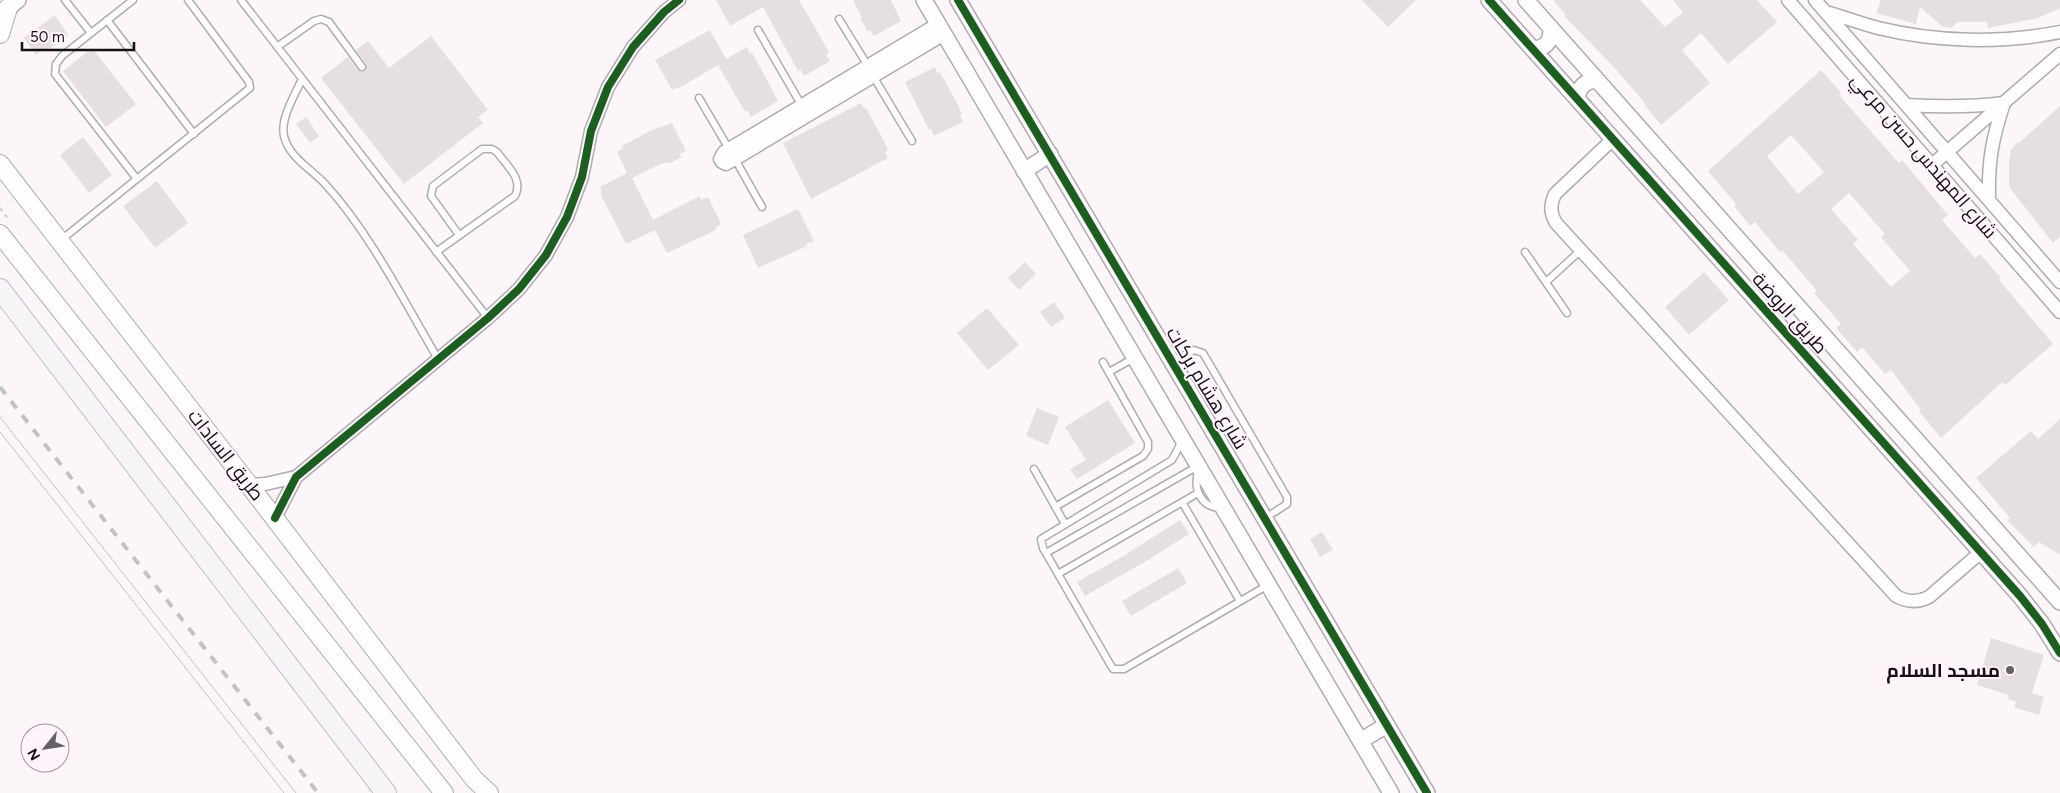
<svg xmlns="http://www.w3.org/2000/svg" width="2060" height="793" font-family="Figtree,Cairo,sans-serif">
<rect width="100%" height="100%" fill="#fcf6fb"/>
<!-- building -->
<path fill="#e5dfe2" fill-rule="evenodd" d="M716 0H799L829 52 826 54 830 61 804 76 800 69 798 71 763 7 730 26Z
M853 0H891L901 21 874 36 870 30 868 32 860 19 862 18Z
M1362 0H1416L1388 27Z
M1553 0H1640L1665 27 1683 12 1673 0H1757L1777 22 1728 64 1701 33 1682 50 1710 83 1661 125 1644 104 1645 103 1612 65 1564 16 1565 14Z
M1881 0H2060V8L2038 18 1988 28 1987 22H1958L1951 28 1943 27 1920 7 1916 24 1876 13Z
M55 15 68 35 45 52 43 49 36 55 24 38Z
M710 30 726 59 747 47 750 54 752 52 778 101 751 117 747 110 745 112 718 65 679 88 678 87 672 90 655 60Z
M431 36 488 110 478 117 483 123 404 184 321 78 348 57 358 70 362 72 365 71 366 64 356 50 368 41 389 68Z
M92 48 136 104 106 127 63 71Z
M935 67 937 73 940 72 957 103 962 114 960 116 963 122 934 136 931 129 929 130 905 82Z
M1821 70 1841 93 1839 95 1874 135 1899 163 1902 160 1948 215 1942 220 1975 258 1980 254 2001 278 1999 280 2053 344 2005 385 2002 382 1941 438 1919 411 1921 410 1891 370 1885 374 1862 347 1857 352 1836 328 1841 324 1814 293 1817 291 1782 250 1780 252 1755 222 1750 226 1734 206 1736 204 1708 171ZM1791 135 1824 172 1798 194 1767 156ZM1849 193 1885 234 1881 237 1910 271 1891 287 1853 244 1858 240 1831 209Z
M861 103 864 109 866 108 883 139 888 150 885 152 888 158 811 199 783 143Z
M2060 106V237L2053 243 2009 187V161L2011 150 2018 142 2019 143Z
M306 117 319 136 310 143 296 124Z
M672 123 686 151 680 154 681 157 669 164 668 162 661 164 632 178 653 220 700 196 701 200 708 197 721 224 715 228 716 230 667 253 655 230 626 244 600 193 602 192 600 187 627 173 617 152 623 148 622 146 652 130Z
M83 137 112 175 89 193 60 155Z
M157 181 188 223 155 248 123 206Z
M798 209 814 241 806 244 807 246 758 268 743 235Z
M1025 262 1036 274 1019 290 1008 278Z
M1704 272 1729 300 1689 335 1665 307Z
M1054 302 1065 318 1051 327 1040 312Z
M987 308 1019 345 988 370 957 333Z
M1108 400 1135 443 1077 479 1070 469 1086 460 1065 427Z
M1037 408 1059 417 1048 445 1026 436Z
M2060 419V555L2039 542 2034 547 2007 520 2010 518 1976 478 2031 431 2038 439Z
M1180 520 1189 534 1148 560 1085 596 1077 582 1125 555Z
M1322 532 1333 550 1320 557 1310 539Z
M1178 568 1187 583 1131 616 1122 601Z
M1991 638 2044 655 2032 693 2044 697 2039 715 2014 707 2016 702 2008 699 2009 695 1977 685Z"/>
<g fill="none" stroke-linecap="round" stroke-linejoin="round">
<!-- service casing -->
<g stroke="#afabae" stroke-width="9">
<path id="service" d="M65 0 91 33
M133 0 62 56 56 64 55 74 137 179
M241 0 488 318
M839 19 868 66
M107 20 194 134
M758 30 802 106
M277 47 314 21 321 19 329 22 362 67
M873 76 912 141
M302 79C295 95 280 118 284 136 289 158 313 170 326 185 370 233 405 303 438 359
M699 98 729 149
M735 159 762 207
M61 240 250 88 249 82 188 0
M436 252 515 196C524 179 506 165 497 152L492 149H482L433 186 431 196 459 235
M1525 252 1567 313
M1546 282 1581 250
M1172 362 1194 350 1203 353 1287 497V504L1265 518
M1109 372 1134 358
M1182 441 1172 460 1041 539 1043 548 1110 664 1113 669H1124L1268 585
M1034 469 1065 524
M1198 472C1193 491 1202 508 1222 508
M1182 502 1240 601
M1055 507 1143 456 1148 449V442L1103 362
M1046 553 1198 466
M1058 574 1198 493"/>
</g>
<!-- minor casing -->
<g stroke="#afabae" stroke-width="15">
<path id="minor" d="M1788 0 2060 312
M1815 0 2060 282
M1826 12C1843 17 1860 23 1878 28 1936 42 2001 44 2060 32
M938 24 724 152 720 159 722 162 726 164 735 159 944 34
M1907 105C1940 107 1971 107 2004 103 1992 139 1988 162 1989 200
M1613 139 1555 194C1550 205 1550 213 1556 223L1896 596C1907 602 1917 603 1929 597L1981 552
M1932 165 2060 54
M249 485 265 484 296 477
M275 518 296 477 488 318 519 289 546 255 567 217 582 177 591 131 608 87 633 47 664 12 679 0"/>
</g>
<!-- tertiary casing -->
<g stroke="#afabae" stroke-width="18">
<path id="tertiary" d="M924 0 1391 793
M958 0 1427 793
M1489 0 2020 596 2042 624 2060 653
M1526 0 2060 602
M0 15 18 0
M1533 49C1546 48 1551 42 1551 29
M1577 99C1579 86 1585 81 1597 80
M1024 171 1050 154
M1360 741 1387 725"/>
</g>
<!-- secondary casing -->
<g stroke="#afabae" stroke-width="20">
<path id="secondary" d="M0 34 8 8
M0 164 249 485 474 779 489 793
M0 234 444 793"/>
</g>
<!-- primary casing -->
<g stroke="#c2bcc6" stroke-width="22">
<path id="primary" d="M0 289 386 793"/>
</g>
<!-- path -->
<path stroke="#d7d6d7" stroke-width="2.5" stroke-dasharray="4 4" stroke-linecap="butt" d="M0 208 9 220"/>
<!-- service -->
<use href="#service" stroke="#fffefe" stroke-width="6"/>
<!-- minor -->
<use href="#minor" stroke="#fffefe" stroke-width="12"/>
<!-- tertiary -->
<use href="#tertiary" stroke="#fffefe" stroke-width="15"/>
<!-- secondary -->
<use href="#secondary" stroke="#fffefe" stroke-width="18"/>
<!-- primary -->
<use href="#primary" stroke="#f7f4f8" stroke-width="20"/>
<!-- tram -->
<path stroke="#c3c2c3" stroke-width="1" d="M0 417 296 793
M0 432 284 793"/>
<!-- rail -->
<path stroke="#c3c2c3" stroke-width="4" stroke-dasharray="9 9" stroke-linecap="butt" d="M0 387 318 793"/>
<!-- cycleway casing -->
<g stroke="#fef4fc" stroke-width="11">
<path id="cycleway" d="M958 0 1427 793
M1489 0 2020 596 2042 624 2060 653
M275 518 296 477 488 318 519 289 546 255 567 217 582 177 591 131 608 87 633 47 664 12 679 0"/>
</g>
<!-- cycleway -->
<use href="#cycleway" stroke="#1b5e20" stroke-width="8"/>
</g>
<!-- markers -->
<circle fill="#656064" stroke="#fef4fc" stroke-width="2" cx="2010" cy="670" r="5"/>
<g text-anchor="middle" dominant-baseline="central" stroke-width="4" stroke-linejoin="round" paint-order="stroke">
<!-- street labels -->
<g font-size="19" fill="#141013" stroke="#fef4fc">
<text transform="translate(1924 156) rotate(49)">شارع المهندس حسن مرعي</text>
<text transform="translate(1790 313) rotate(48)">طريق الروضة</text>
<text transform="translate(1207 388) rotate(59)">شارع هشام بركات</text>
<text transform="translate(226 455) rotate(52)">طريق السادات</text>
</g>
<!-- poi labels -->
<g font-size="19" font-weight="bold" fill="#141013" stroke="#fef4fc" text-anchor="end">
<text x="2000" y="670">مسجد السلام</text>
</g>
</g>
<!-- north arrow -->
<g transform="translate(45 748) rotate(240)"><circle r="24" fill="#fef4fc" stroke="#a0999f"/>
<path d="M0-4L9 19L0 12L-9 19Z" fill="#656064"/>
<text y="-8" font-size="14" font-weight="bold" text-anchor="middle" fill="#141013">N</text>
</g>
<!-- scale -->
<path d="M22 42v8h112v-8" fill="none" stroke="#141013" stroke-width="2.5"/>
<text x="30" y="42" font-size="15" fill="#141013" stroke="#fef4fc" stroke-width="4" paint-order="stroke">50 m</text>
</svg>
